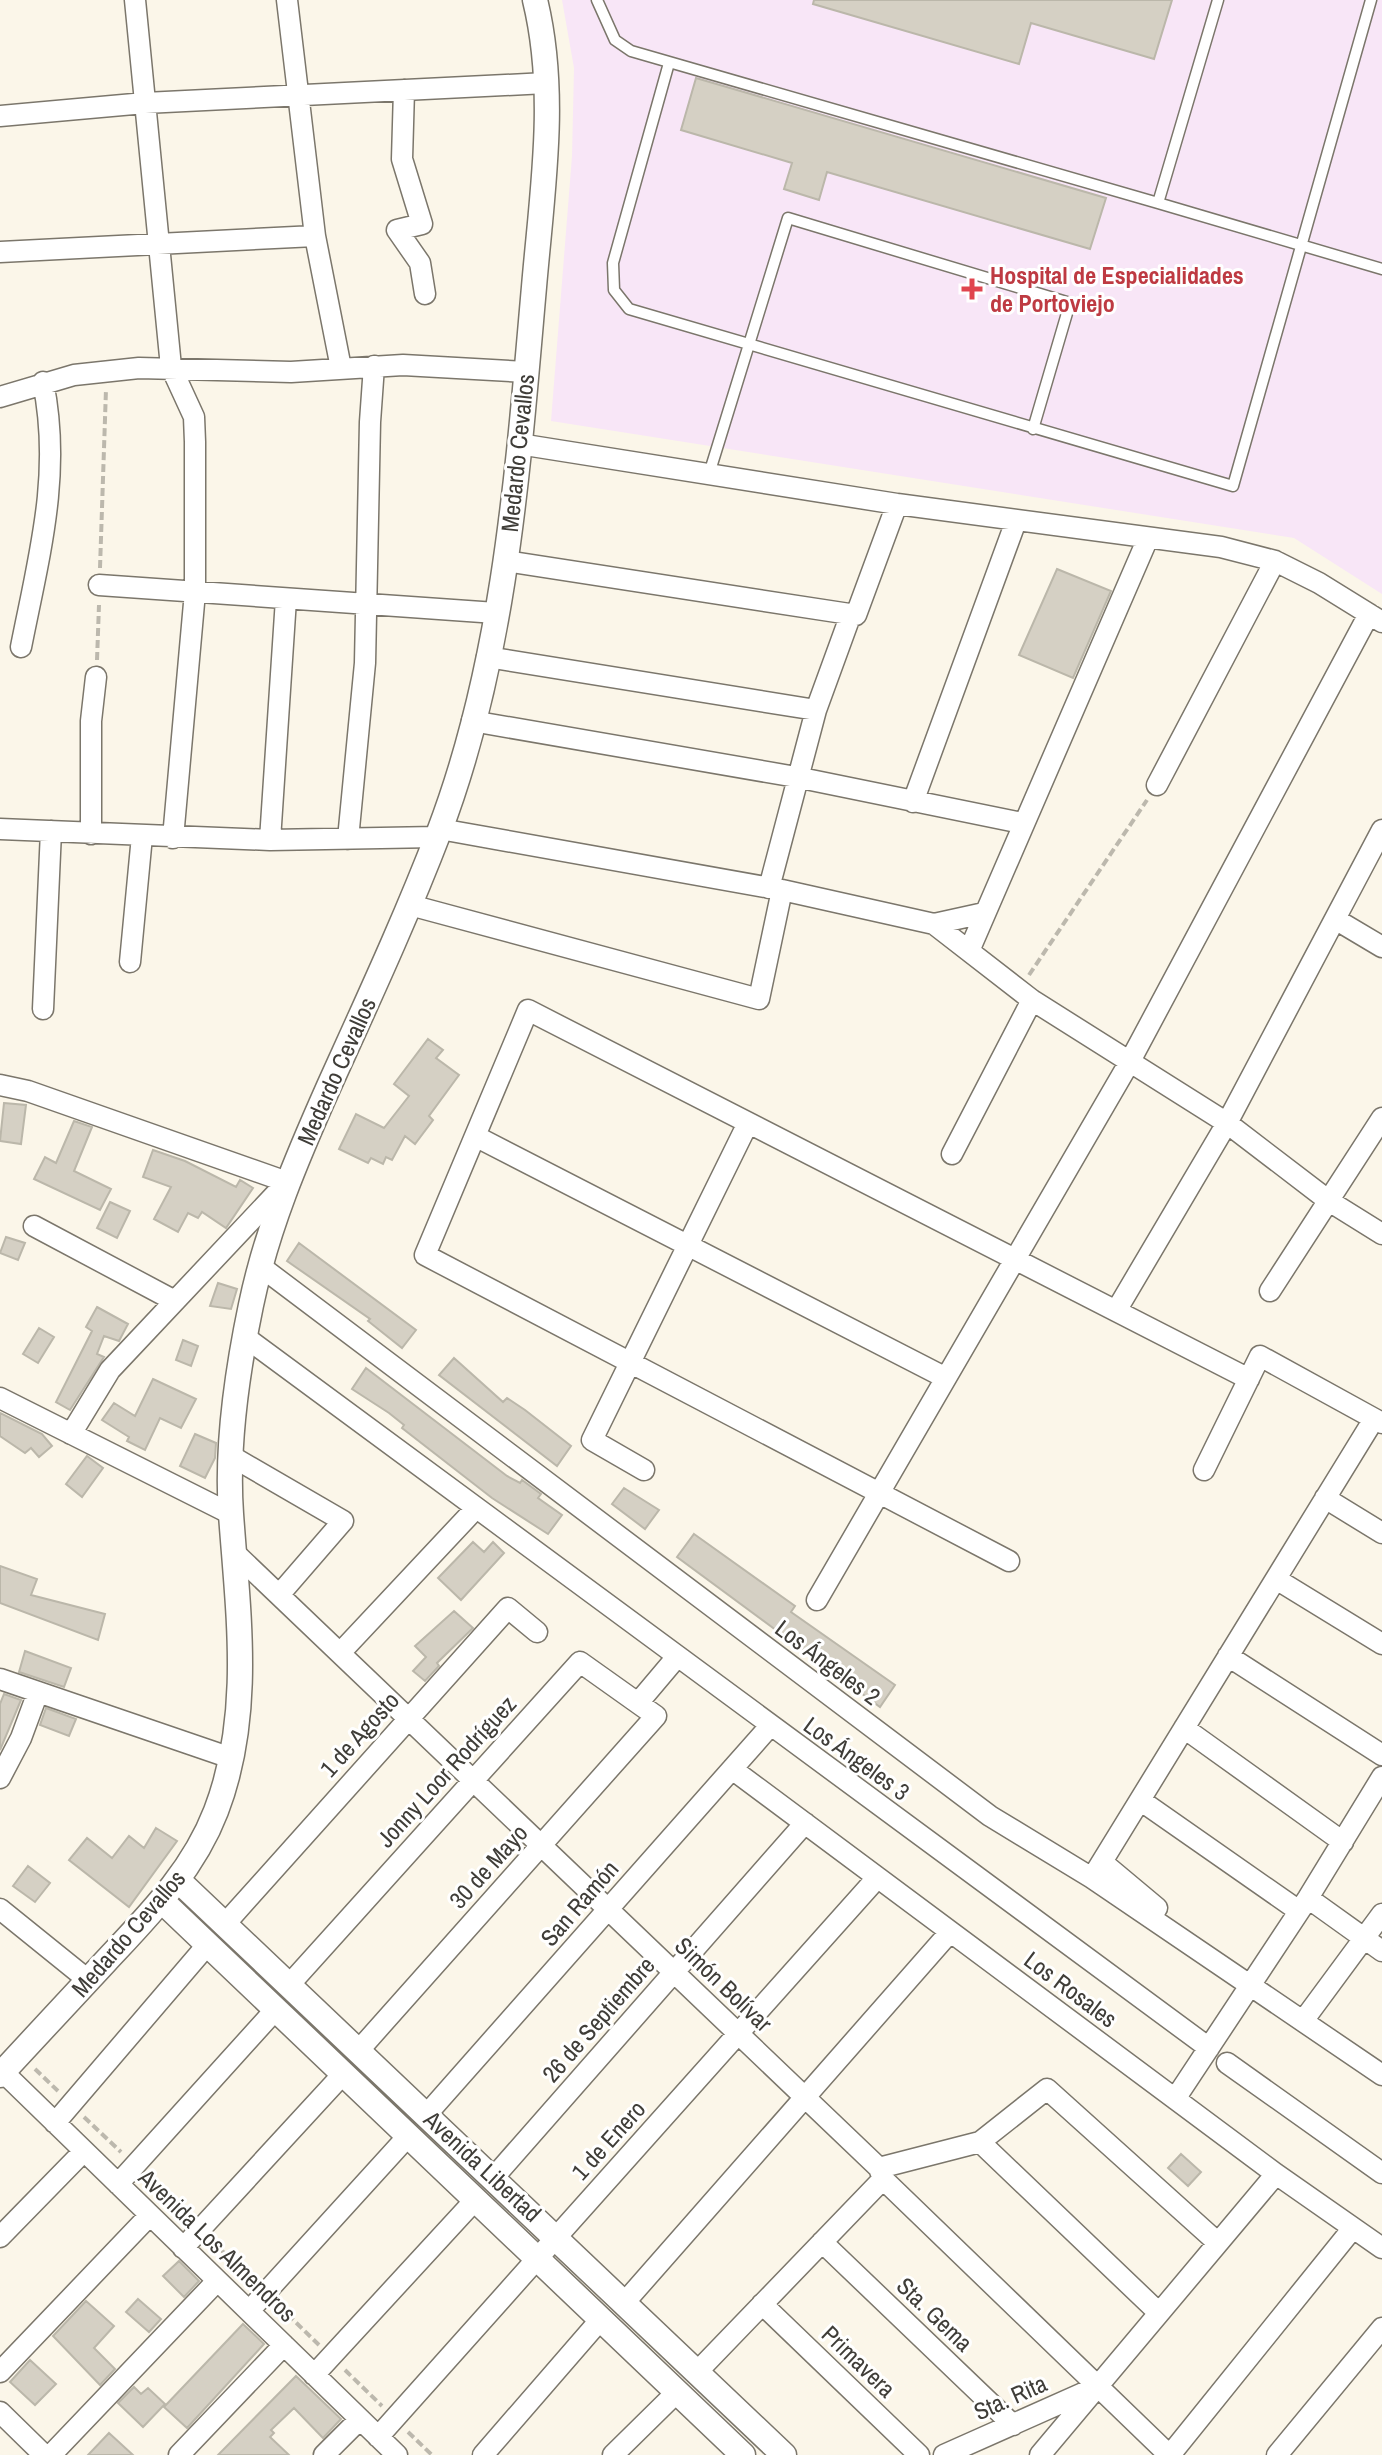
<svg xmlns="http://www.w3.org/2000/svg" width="1382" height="2455" font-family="'Archivo Narrow',sans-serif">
<rect width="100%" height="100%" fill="#fbf6e9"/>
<!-- medical -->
<path fill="#f8e6f7" d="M562 0H1382V594L1294 538 551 421 572 156 574 68Z"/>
<!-- building -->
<path fill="#d5d0c4" stroke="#bbb7aa" stroke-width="2" d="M814 0H1172L1154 59 1031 23 1019 64 813 4Z
M696 78 1106 198 1090 249 827 172 819 200 784 189 792 163 681 130Z
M1057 569 1111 591 1073 678 1019 655Z
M428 1039 443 1050 436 1058 459 1075 429 1116 433 1120 415 1144 405 1136 392 1160 386 1157 383 1164 371 1158 368 1163 339 1149 356 1114 384 1128 409 1096 394 1084Z
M4 1103 26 1105 21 1144 0 1141Z
M74 1121 92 1127 74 1171 111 1189 100 1210 34 1179 45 1157 56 1163Z
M153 1150 185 1161 236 1187 240 1180 253 1188 226 1228 202 1212 198 1218 188 1213 178 1232 154 1219 171 1187 143 1177Z
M110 1202 130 1211 117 1238 97 1228Z
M6 1237 25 1243 18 1260 0 1253Z
M299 1243 416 1330 402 1348 368 1321 370 1319 287 1261Z
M218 1283 237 1289 231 1309 210 1306Z
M97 1307 128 1324 119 1341 104 1336 97 1354 104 1357 70 1410 56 1402 92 1331 86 1327Z
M39 1328 54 1337 38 1363 23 1354Z
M183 1340 198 1346 191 1366 176 1360Z
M454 1358 503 1402 507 1398 525 1410 571 1446 557 1466 439 1375Z
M366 1368 507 1476 520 1483 522 1480 541 1494 538 1498 562 1515 548 1534 492 1498 402 1428 404 1425 389 1413 352 1389Z
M153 1379 196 1399 181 1428 160 1418 145 1450 127 1441 129 1437 102 1420 114 1403 135 1416Z
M0 1413 42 1434 52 1446 39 1457 31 1448 25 1453 0 1436Z
M195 1434 216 1443 215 1458 205 1478 180 1466Z
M87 1456 103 1468 82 1497 66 1484Z
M624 1488 659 1510 645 1529 612 1504Z
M694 1534 795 1606 791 1612 895 1685 880 1707 677 1557Z
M473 1542 484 1552 493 1542 504 1553 461 1600 438 1578Z
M0 1566 37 1579 31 1595 105 1614 98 1640 0 1603Z
M454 1611 473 1628 437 1663 439 1666 425 1681 413 1671 426 1657 415 1646Z
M25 1651 71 1668 64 1687 19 1672Z
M4 1694 21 1700 0 1750V1704Z
M46 1708 76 1719 69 1736 40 1725Z
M156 1828 177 1841 129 1907 69 1860 87 1838 112 1858 129 1836 144 1848Z
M28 1866 50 1883 35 1902 13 1886Z
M1181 2154 1201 2172 1188 2186 1168 2168Z
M179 2261 199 2281 184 2297 163 2276Z
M138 2299 161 2319 149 2332 126 2312Z
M86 2301 114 2326 94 2348 115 2369 100 2385 53 2336Z
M243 2324 264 2344 187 2428 164 2407Z
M30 2360 56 2384 35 2405 10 2382Z
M296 2376 341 2419 323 2438 294 2408 271 2430 274 2433 270 2437 289 2455H218Z
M134 2387 141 2394 148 2388 165 2404 143 2427 118 2403Z
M109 2433 133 2455H88Z"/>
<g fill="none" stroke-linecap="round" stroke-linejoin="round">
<!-- service casing -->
<g stroke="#7b766b" stroke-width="13">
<path id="service" d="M597 0 615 40 631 51 1158 203 1218 0
M669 63 613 263 614 290 629 309 1233 486 1371 0
M1158 203 1382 269
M709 474 788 218 1070 303 1033 429"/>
</g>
<!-- minor casing -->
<g stroke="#7b766b" stroke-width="23">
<path id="minor" d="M135 0 171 367 194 417 195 442V592L173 838
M287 0 315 236 341 368
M404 90 402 159 422 224 397 230 420 263 425 294
M0 116 145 103 546 83
M0 252 315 236
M0 397 74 375 139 368 291 372 403 365 526 372
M519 444 897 504 1221 547 1275 561 1319 583 1382 622
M505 561 856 615 897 504
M99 585 496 613
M21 647C39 556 62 474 43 382
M487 657 816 710
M472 721 796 777 1022 823
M1157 785 1275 561
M913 802 1016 521
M0 829 270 840 436 837
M440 829 782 890 934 924 984 913
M91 834V721L96 677
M348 839 365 663 370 422 374 366
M270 840 286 599
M769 888 816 710 851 614
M410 905 759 999 782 890
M1335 919 1382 947
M934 924 1032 1000 1227 1123 1329 1201 1382 1234
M969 951 1148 538
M130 962 142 836
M43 1009 51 831
M0 1085 28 1091 287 1182 110 1370 71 1434
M475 1136 946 1378
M952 1154 1032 1000
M34 1226 173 1300
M260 1266 990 1816 1092 1878 1382 2075
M1270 1291 1382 1118
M1116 1311 1227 1123 1382 830
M245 1337 1209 2048
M0 1398 231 1514
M231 1456 343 1521 279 1595
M644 1470 592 1440 748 1123
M1204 1470 1260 1356 1382 1423
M1325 1498 1382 1533
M237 1555 879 2168 883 2179 1169 2455
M1009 1561 425 1255 528 1010 1249 1379
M1276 1579 1382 1644
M817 1600 1129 1063 1369 614
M340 1653 476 1508
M1228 1656 1382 1755
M0 1679 231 1758
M638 1703 676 1658
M1184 1728 1343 1842
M732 1769 1276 2174 1382 2248
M0 1778 21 1738 38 1692
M1140 1800 1299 1911
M1102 1862 1157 1908
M1092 1878 1374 1419
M1308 1898 1382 1951
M0 1909 88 1980
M225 1924 508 1608 537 1632
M289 1985 580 1662 656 1716 359 2050
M1303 2021 1382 1914
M1227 2063 1382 2173
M3 2072 397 2455
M1175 2099 1308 1898 1382 1777
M427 2114 770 1726
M55 2123 208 1944
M980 2142 1159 2313
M879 2168 980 2142 1047 2089 1218 2243
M494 2177 805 1823
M118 2184 276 2009
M0 2237 84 2151
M822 2242 1013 2425
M183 2248 344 2073
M625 2302 950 1932
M762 2304 919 2455
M249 2311 409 2135
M0 2372 150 2215
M697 2372 883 2179
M314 2375 476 2199
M0 2412 44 2455
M378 2437 877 1878
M51 2455 217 2281
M179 2455 284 2345
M324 2455 360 2419
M483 2455 601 2319
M613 2455 677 2392
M944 2455 1090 2390
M1040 2455 1276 2174
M1170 2455 1353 2228
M1277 2455 1382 2328"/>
</g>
<!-- tertiary casing -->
<g stroke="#7b766b" stroke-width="27">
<path id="tertiary" d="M179 1881 784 2455
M162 1901 743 2455
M0 2075C35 2037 71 1999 106 1961 149 1915 193 1871 216 1811 253 1715 238 1613 231 1514 226 1445 237 1372 251 1305 267 1228 297 1158 329 1086 367 1002 406 918 439 832 505 659 518 469 534 287 542 192 558 94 535 0"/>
</g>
<!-- path -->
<path stroke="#bcb8ad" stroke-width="4" stroke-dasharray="8 4" stroke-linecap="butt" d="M100 568 106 389
M97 660 99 605
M1029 975 1147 800
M35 2069 58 2091
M84 2117 121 2152
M147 2178 187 2216
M213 2242 253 2281
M279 2306 319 2345
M345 2370 382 2406
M408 2432 432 2455"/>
<!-- service -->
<use href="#service" stroke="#fff" stroke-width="10"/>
<!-- minor -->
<use href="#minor" stroke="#fff" stroke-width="20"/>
<!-- tertiary -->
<use href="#tertiary" stroke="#fff" stroke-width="24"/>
</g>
<!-- markers -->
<path fill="#e0444e" stroke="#fff" stroke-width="3" d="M968 277h8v8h8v8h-8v8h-8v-8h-8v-8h8z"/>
<g text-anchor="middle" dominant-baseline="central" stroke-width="6" stroke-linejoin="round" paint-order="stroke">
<!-- health labels -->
<g font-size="24" font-weight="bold" fill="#be3a42" stroke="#fff" text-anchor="start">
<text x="990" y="275">Hospital de Especialidades<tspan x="990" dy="28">de Portoviejo</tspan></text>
</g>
<!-- street labels -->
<g font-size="24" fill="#3f3d38" stroke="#fff">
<text transform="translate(517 453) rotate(-84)">Medardo Cevallos</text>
<text transform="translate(336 1071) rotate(-66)">Medardo Cevallos</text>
<text transform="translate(828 1662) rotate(37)">Los Ángeles 2</text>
<text transform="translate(359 1734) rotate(-48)">1 de Agosto</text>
<text transform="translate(857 1758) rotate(36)">Los Ángeles 3</text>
<text transform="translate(446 1771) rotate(-48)">Jonny Loor Rodríguez</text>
<text transform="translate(488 1866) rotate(-48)">30 de Mayo</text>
<text transform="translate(579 1903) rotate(-49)">San Ramón</text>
<text transform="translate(128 1933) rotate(-49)">Medardo Cevallos</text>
<text transform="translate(724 1984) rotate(44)">Simón Bolívar</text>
<text transform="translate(1071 1989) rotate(37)">Los Rosales</text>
<text transform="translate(598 2019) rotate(-49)">26 de Septiembre</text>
<text transform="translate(608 2140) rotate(-48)">1 de Enero</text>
<text transform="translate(483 2166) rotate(43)">Avenida Libertad</text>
<text transform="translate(218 2245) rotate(44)">Avenida Los Almendros</text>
<text transform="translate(935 2314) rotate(44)">Sta. Gema</text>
<text transform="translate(859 2361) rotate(44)">Primavera</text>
<text transform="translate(1010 2397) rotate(-24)">Sta. Rita</text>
</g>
</g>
</svg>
